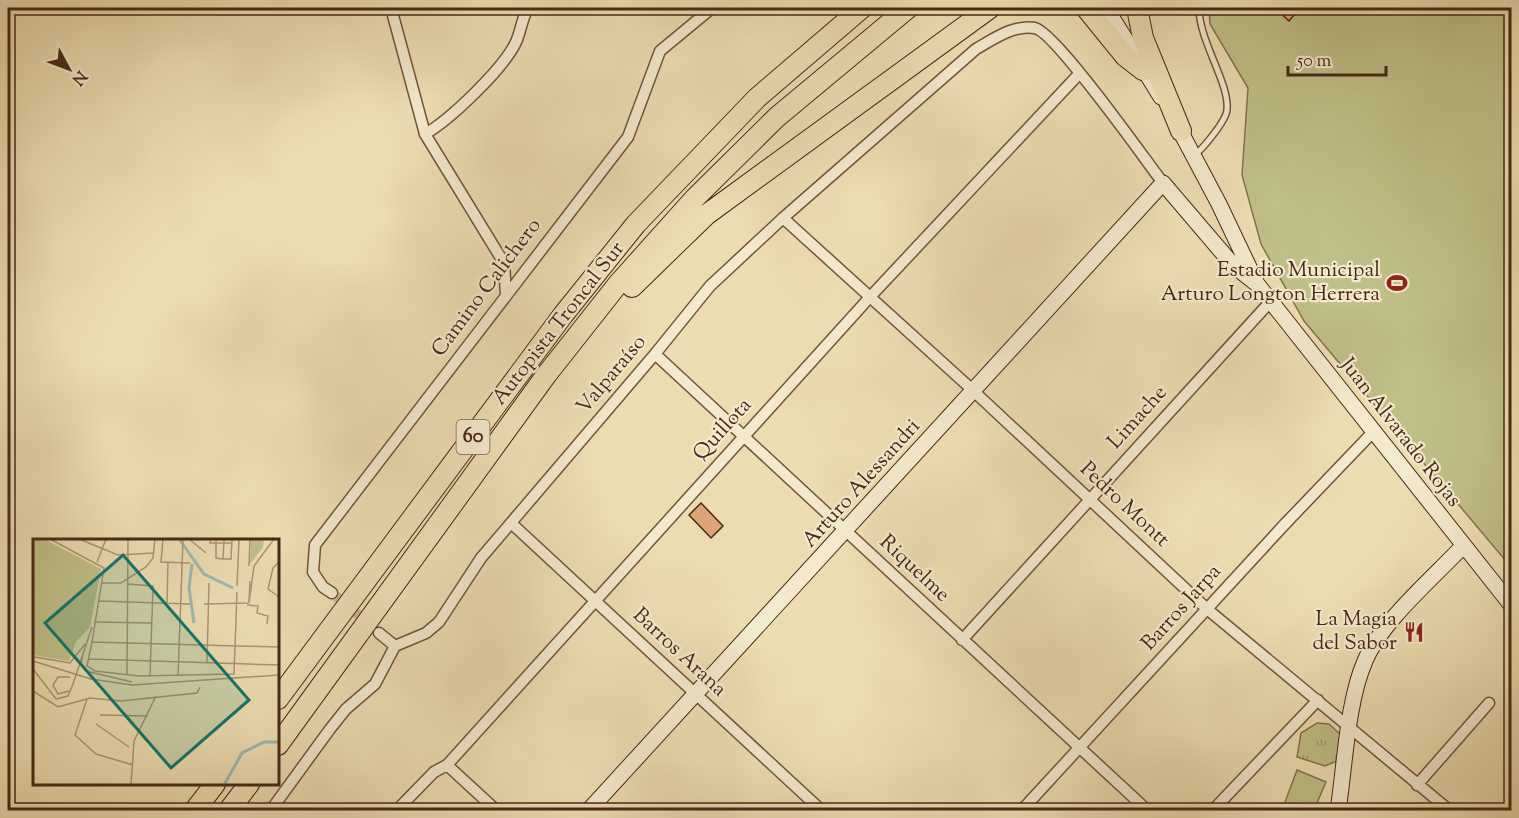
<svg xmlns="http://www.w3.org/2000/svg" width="1519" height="818" font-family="'Sorts Mill Goudy',serif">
<defs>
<pattern id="park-tufts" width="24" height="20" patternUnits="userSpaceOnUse" patternTransform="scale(1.5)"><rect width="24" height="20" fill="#bfbf87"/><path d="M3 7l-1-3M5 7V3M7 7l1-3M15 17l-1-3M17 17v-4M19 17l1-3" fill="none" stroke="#9d9b6d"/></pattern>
</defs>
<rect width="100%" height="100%" fill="#ecddb1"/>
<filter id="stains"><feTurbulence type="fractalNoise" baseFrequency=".00333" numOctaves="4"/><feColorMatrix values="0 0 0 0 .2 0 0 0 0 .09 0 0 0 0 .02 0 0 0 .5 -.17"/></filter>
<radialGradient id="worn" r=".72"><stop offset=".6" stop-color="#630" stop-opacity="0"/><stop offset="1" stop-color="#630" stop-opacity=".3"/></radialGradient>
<!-- grass -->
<path fill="#bfbf87" stroke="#84744e" stroke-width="1.5" d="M1209 8H1511V567L1304 321 1261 244 1242 175 1248 88 1210 24Z
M1297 770 1326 782 1314 810H1282Z"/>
<!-- park -->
<path fill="url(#park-tufts)" stroke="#84744e" stroke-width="1.5" d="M1317 723 1329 724 1340 734 1337 761 1325 766 1297 757 1301 733Z"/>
<!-- building -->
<path fill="#dea379" stroke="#482816" stroke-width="1.5" d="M1275 8H1300L1289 21Z
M701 503 723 526 711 538 689 515Z"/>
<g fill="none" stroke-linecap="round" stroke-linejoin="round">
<!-- street-tunnel -->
<path stroke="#cbb992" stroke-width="10" stroke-dasharray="10 5" stroke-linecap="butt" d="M332 593 369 624"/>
<!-- lane casing -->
<g stroke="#71553d" stroke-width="8">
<path id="lane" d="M1195 155C1204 147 1226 121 1227 110 1230 84 1199 41 1199 8"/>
</g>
<!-- street casing -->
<g stroke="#71553d" stroke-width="13">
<path id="street" d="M391 8 425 134 504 263 506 295
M425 134C450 120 504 68 516 42 521 31 522 18 528 8
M783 218 966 384 1207 609 1449 810
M655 354 1147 810
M511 523 821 810
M332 593 323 587 313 572 315 545 628 137 660 51 712 8
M379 633 395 646
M962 640 1270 302
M447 765 496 810
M1417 785 1489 703
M271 810 330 729 346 709 375 684 395 646 426 633 439 622 481 558 655 354 710 286 783 218 976 49C992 40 1014 24 1035 28 1056 33 1144 158 1163 183
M397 810 434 772 447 765 870 297 1079 74
M1022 810 1284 525 1373 432
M1213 810 1318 700"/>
</g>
<!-- secondary casing -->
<g stroke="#482816" stroke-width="17">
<path id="secondary" d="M1106 8 1161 97
M1176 123 1219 204 1257 284 1512 606
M589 810 1163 183 1233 265 1257 284
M1338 810C1345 766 1347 702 1365 661 1381 622 1433 578 1463 546"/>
</g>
<!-- highway casing -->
<g stroke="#482816" stroke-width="22">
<path id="highway" d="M1086 8 1125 56 1143 70
M1137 8 1143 38 1181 131
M632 287 706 215 990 8
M278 699 563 315 636 224 757 98 862 8
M278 745 547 374 618 284 695 198 777 117 908 8
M195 810 215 784
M229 810 249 784"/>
</g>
<!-- lane -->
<use href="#lane" stroke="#f3e9cc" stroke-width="5"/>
<!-- street -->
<use href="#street" stroke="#f3e9cc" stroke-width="10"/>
<!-- secondary -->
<use href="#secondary" stroke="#f3e9cc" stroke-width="15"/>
<!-- highway -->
<use href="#highway" stroke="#ecddb1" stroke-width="20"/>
</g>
<!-- icons -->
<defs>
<g id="stadium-bare" transform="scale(1.62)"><path d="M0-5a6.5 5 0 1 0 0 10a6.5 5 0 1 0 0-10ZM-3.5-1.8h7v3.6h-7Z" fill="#8f2418" stroke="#f3e9cc" stroke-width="2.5" paint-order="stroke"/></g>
<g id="restaurant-bare" transform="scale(1.62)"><path d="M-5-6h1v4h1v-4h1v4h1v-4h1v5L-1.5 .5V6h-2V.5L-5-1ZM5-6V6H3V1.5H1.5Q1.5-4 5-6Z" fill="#8f2418" stroke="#f3e9cc" stroke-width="2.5" paint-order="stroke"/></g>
</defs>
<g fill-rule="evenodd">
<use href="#stadium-bare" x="1397" y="283"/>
<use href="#restaurant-bare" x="1414" y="632"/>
</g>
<g text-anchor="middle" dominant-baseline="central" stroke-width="4.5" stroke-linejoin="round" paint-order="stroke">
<!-- shield labels -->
<rect fill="#f3e9cc" stroke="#7b624d" stroke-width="1.5" x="456.5" y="420" width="33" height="34" rx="4.5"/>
<g font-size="20" font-weight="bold" fill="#482816">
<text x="473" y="437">60</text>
</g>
<!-- poi labels -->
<g font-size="21" fill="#482816" stroke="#f3e9cc" text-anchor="end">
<text x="1380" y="271">Estadio Municipal<tspan x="1380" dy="24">Arturo Longton Herrera</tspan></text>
<text x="1397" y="620">La Magia<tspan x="1397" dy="24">del Sabor</tspan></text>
</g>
<!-- street labels -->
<g font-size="21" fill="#482816" stroke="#f3e9cc">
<text transform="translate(487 288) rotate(-53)">Camino Calichero</text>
<text transform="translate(559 324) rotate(-52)">Autopista Troncal Sur</text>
<text transform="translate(612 375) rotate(-50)">Valparaíso</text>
<text transform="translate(1138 418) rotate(-48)">Limache</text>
<text transform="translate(723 430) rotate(-48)">Quillota</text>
<text transform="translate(1400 433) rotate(52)">Juan Alvarado Rojas</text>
<text transform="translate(862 484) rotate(-48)">Arturo Alessandri</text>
<text transform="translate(1124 505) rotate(43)">Pedro Montt</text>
<text transform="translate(914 569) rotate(43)">Riquelme</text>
<text transform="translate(1182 608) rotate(-48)">Barros Jarpa</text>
<text transform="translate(679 653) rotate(43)">Barros Arana</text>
</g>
</g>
<!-- overview -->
<g transform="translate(33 539)">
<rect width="246" height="246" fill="#ecddb1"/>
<path d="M0 0H11L68 30 57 88 43 103 36 122 0 116Z" fill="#bfbf87"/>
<path d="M218 0H231L230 8 217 25Z" fill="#bfbf87"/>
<path fill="none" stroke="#9abab3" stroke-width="3" d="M146 0 171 35 200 49M159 25 156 49 161 84M191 246 209 214 231 203H246"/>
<path fill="none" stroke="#aa9573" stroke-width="1.5" d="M17 0 71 29 59 103 246 108M46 0 85 16 121 14M130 0 128 23 157 24M156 0 173 14M178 0 177 4H198M183 0V19L190 20H198L199 0M190 20 191 0M64 23 73 0M246 23 240 29 235 50 246 58M216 27 217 0M69 44H88L113 28 120 19 122 0M95 45 120 47 117 137M204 47 206 0M66 62 157 65M216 62 217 42M134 64 135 23M216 64 221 27 241 0M171 65 216 64M214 66 225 67 224 74 235 77 234 85M61 83 119 84M59 103 54 127 62 132 106 137 201 135 204 53M50 114 48 126 53 132 99 143M2 118 37 124 52 105M56 120 246 126M0 122 58 140 99 146 246 136M174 123 176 44M0 130 23 160 35 157 40 145M94 136 95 0M145 137 150 0M40 145 59 88M0 152 25 168 57 159 88 162 164 154 167 148M36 152 25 155 20 146 25 138H37M54 160 42 196 63 215 100 226M67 176 115 177M63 185 96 208M98 246 101 202 123 157"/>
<path fill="#0f766e" fill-opacity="0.15" stroke="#0f766e" stroke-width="3" d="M90 16 216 161 138 229 12 84Z"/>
<rect width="246" height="246" fill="none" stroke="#482816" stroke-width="3"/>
</g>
<!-- margin -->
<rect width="1519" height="818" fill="none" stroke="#ecddb1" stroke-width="30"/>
<rect x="9" y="9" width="1501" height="800" fill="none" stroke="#482816" stroke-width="3"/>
<rect x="15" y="15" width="1489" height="788" fill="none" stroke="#482816" stroke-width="1.5"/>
<!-- north arrow -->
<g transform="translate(69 69) rotate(131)" stroke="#f3e9cc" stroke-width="4.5" paint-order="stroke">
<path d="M0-4.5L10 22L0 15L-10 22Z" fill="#482816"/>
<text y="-9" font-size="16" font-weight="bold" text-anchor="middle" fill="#482816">N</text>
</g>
<!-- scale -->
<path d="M1288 66v9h98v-9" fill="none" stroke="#482816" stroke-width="3"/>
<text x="1297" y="66" font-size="18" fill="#482816" stroke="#f3e9cc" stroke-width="4.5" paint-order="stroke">50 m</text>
<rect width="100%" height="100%" filter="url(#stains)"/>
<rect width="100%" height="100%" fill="url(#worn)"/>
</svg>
